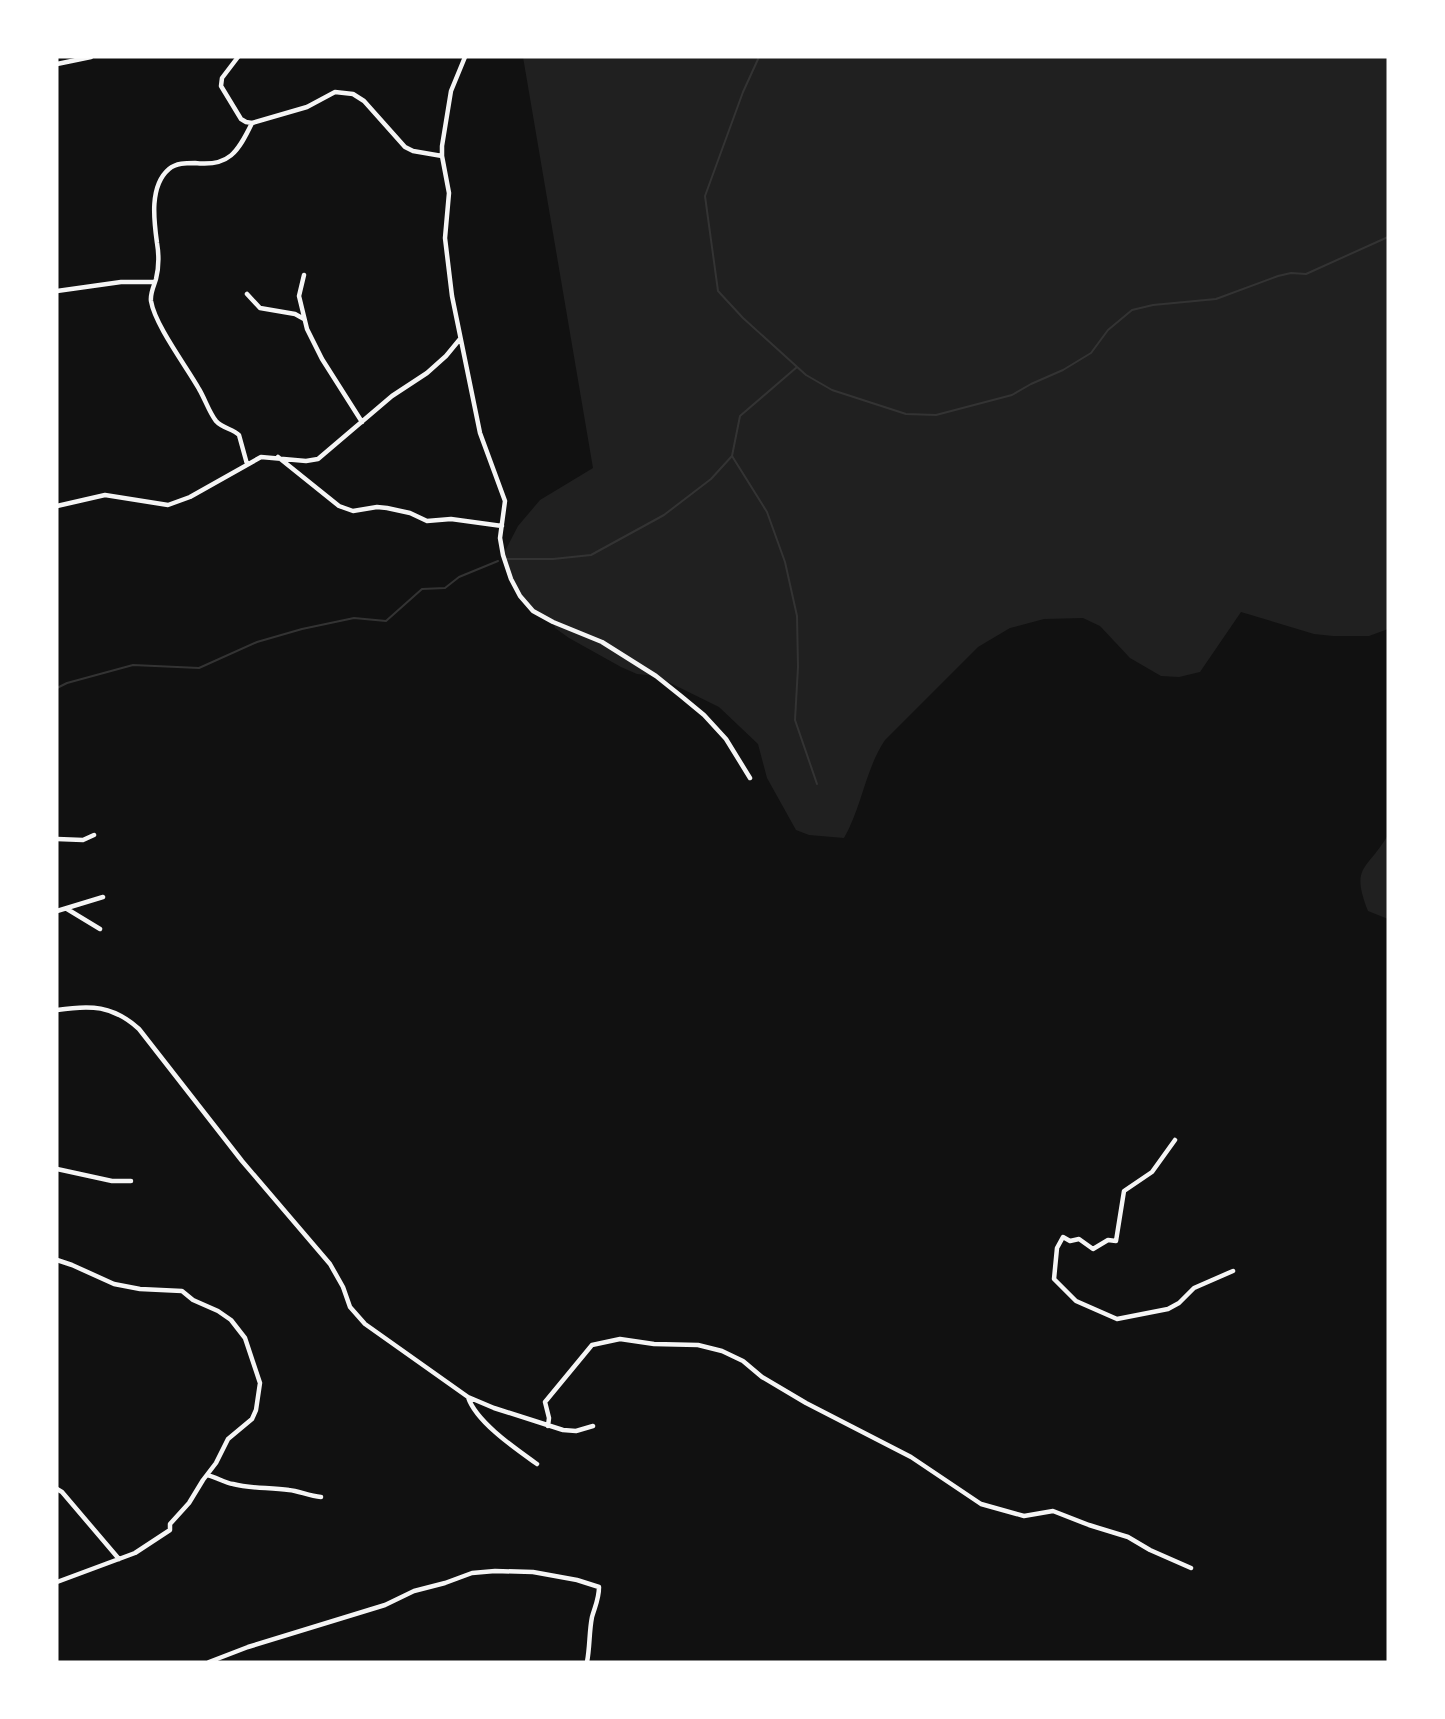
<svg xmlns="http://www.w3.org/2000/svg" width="1445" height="1719" font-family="Lato,sans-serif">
<rect width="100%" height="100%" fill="#111"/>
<!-- green -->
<path fill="#202020" d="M523 57H1388V629L1369 636H1333L1314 634 1241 612 1200 672 1179 677 1161 676 1130 658 1100 626 1083 618 1044 619 1010 628 978 647 885 740C865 770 862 807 844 838L809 835 796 830 767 778 758 744 719 707 656 676 637 674 621 667 569 638 555 628 553 622C520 608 516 586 503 555L518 526 540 500 593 468Z
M1388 835V919L1368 911C1350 865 1367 871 1388 835Z"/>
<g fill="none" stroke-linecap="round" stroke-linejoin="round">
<!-- stream -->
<path stroke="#333" stroke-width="2" d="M759 57 743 92 705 196 718 291 743 318 806 375 832 390 906 414 936 415 1012 395 1031 384 1063 370 1091 353 1108 330 1132 310 1153 305 1216 299 1278 276 1291 273 1306 274 1388 237
M732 456 767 512 785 562 797 616 798 667 795 720 817 784
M506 559H553L591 555 664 515 711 479 732 456 740 416 797 367
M57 688 67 683 133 665 199 668 257 642 302 629 354 618 386 621 422 589 445 588 459 577 498 561"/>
<!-- minor -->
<path stroke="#f5f5f5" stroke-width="4.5" d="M238 57 222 78 221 86 241 119 246 122 252 123 307 107 335 92 353 94 364 101 405 147 413 151 442 156
M465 57 451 91 442 146V156L449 193 445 238 452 296 480 433 505 501 500 538 503 555 511 579 520 596 533 611 553 622 602 642 656 676 681 696 704 715 726 739 750 778
M57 64 91 57
M304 275 299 296 307 329 322 359 362 422
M57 291 121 282H155
M247 294 260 308 295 314 304 319
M278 457 339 506 353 511 377 507 387 508 410 513 427 521 451 519 502 526
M247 464 239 435C233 429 222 428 216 421 209 412 205 399 199 389 186 366 155 325 151 301 150 293 154 286 156 279 159 267 159 255 157 243 154 221 149 186 169 169 176 163 186 163 195 163 229 167 238 152 252 123
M57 506 105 495 168 505 190 497 261 457 306 461 318 459 392 396 427 373 446 356 460 339
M57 839 83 840 94 835
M67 909 100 929
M57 911 103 897
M57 1010C90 1005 113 1005 139 1029L242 1161 330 1264 343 1287 350 1307 365 1324 468 1397 494 1408 563 1430 576 1431 593 1426
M1175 1140 1152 1172 1124 1191 1116 1241 1108 1240 1093 1249 1079 1239 1070 1241 1063 1237 1057 1248 1054 1279 1076 1301 1117 1319 1168 1309 1179 1303 1194 1288 1233 1271
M57 1169 112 1181H131
M57 1260 72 1265 114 1284 140 1289 182 1291 193 1300 218 1311 231 1320 245 1338 260 1383 256 1410 252 1419 228 1439 216 1463 203 1480 189 1503 170 1524V1530L135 1553 57 1582
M468 1397C476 1422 516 1449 537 1464
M548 1426 549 1418 545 1402 592 1345 620 1339 654 1344 698 1345 722 1351 743 1361 762 1377 806 1403 911 1457 981 1504 1024 1516 1053 1511 1089 1525 1128 1537 1150 1550 1191 1568
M207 1475C216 1477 225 1483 233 1484 251 1489 270 1487 289 1490 299 1491 309 1496 321 1497
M57 1489 62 1492 119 1559
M209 1662 248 1647 385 1605 414 1591 445 1583 472 1573 495 1571 533 1572 577 1580 599 1587C599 1599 595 1606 592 1617 589 1632 590 1647 587 1662"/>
</g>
<!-- border -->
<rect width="1445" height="1719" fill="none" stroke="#ffffff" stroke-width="117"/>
</svg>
